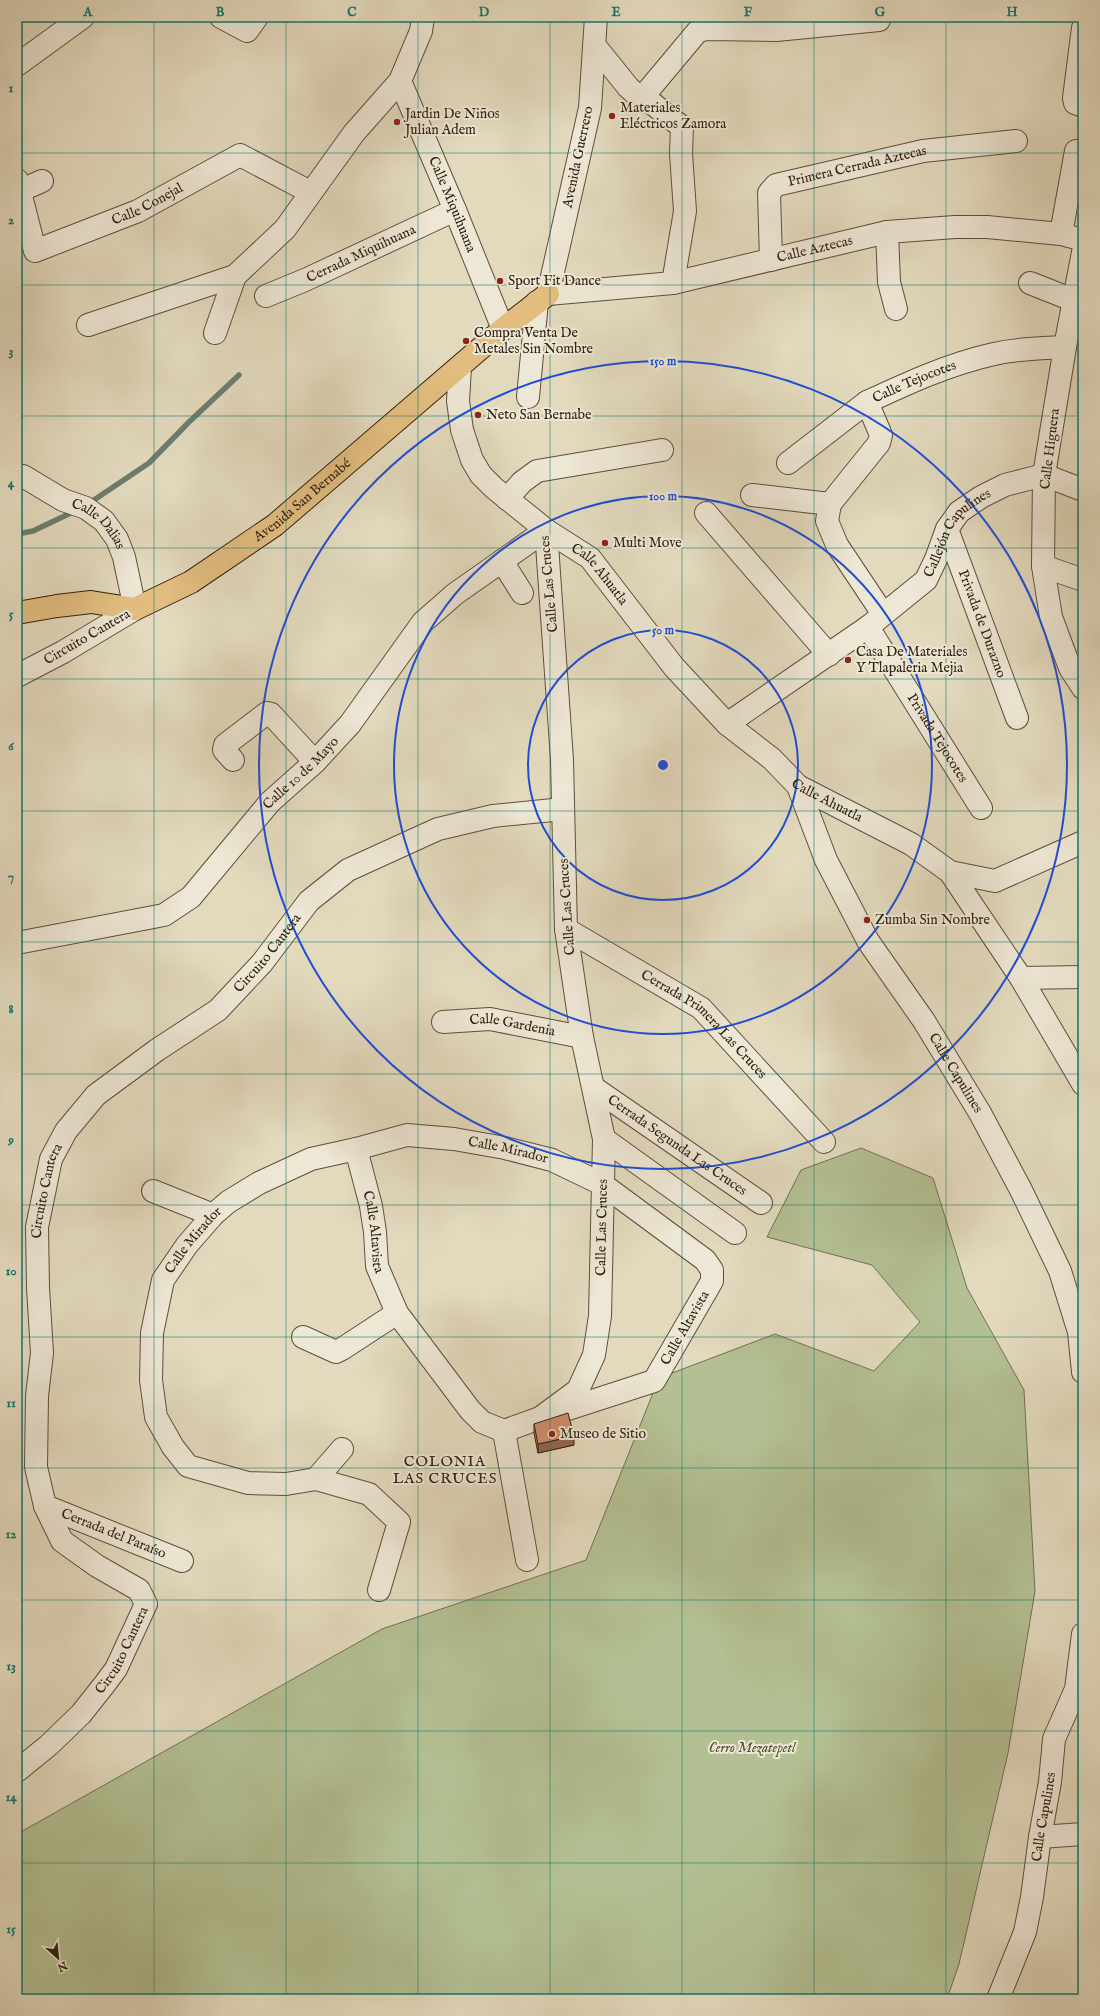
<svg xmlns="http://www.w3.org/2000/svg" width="1100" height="2016" font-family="'IM FELL English',serif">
<rect width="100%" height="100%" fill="#e3dabe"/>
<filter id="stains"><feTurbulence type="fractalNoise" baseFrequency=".005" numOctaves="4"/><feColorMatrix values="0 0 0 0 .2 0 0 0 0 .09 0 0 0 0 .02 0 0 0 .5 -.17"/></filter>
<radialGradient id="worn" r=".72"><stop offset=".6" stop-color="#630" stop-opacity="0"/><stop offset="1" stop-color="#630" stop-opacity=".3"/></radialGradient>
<!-- green -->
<path fill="#b3c093" stroke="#727052" d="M861 1148 933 1178 967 1288 1024 1390 1035 1591 1008 1753 959 1964 947 1999H17V1834L382 1629 586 1560 659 1378 775 1334 874 1371 920 1322 872 1265 767 1237 801 1170Z"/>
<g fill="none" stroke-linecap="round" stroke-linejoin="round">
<!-- stream -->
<path stroke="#6d7d6f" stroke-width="5.5" d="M88 504 149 463 189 422 239 375
M17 534 33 531 75 511"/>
<!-- minor casing -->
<g stroke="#5e4e3c" stroke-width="24">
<g id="minor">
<path d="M221 17 247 31 257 17"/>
<path id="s1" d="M596 17 590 108 548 294 673 283 887 232 955 227H987L1061 234 1083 240"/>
<path d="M1083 28 1074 98 1075 103 1083 106"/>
<path d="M595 46 628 87 641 99 653 104 682 127 681 154 685 211 673 283"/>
<path d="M17 65 83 17"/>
<path id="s2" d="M400 81 455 210 503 329"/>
<path d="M641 99 697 32 705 29 776 30 879 20"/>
<path id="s3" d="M17 180 35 251 138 211 240 155 310 192"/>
<path d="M17 192 42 181"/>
<path d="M887 232 889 282 896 309"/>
<path d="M1061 234 1076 151"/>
<path d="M1083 252 1065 347 1044 475 1043 566 1051 617 1070 668 1083 688"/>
<path id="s4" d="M771 260 769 193 776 185 923 151 1016 141"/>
<path d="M1030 283 1073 300"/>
<path id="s5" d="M266 296 305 280 455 210"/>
<path d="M88 325 235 276 285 229 354 133 400 81 421 31 423 17"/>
<path d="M215 333 235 276"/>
<path id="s6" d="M460 367 458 401 462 430 472 460 481 475 494 488 546 530 590 558 674 667 727 724 772 759 798 786 911 844 950 872 1021 978 1083 1084"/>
<path d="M528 397 537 302"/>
<path d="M788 463 867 402"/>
<path id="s7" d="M17 475 23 476 63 500 86 508 104 521 117 539 124 557 135 609 63 652 17 676"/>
<path d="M752 495 830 504"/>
<path d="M507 499 522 482 537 471 662 450"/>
<path d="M706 513 829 655"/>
<path id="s8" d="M947 529 1017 718"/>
<path d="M502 561 522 593"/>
<path d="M1043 566 1083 580"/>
<path id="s9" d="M883 614 837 545 827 521 830 504 879 443 881 435 867 402C908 383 949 364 994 354 1017 349 1041 348 1065 347"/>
<path id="s10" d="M868 627 981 808"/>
<path id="s11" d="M727 724 868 627 926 580 936 559 947 529 959 512 981 497 1005 485 1044 475 1083 490"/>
<path d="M233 760 224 750 225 745 267 713 271 714 315 762"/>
<path id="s12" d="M798 786 826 860 868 941 924 1021 980 1113 1021 1190 1060 1271 1079 1332 1083 1372"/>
<path d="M950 872 995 881 1083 842"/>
<path id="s13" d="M566 929 701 1008 824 1142"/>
<path id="s14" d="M17 943 164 915 191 897 270 802 315 762 350 724 423 622 455 594 546 530"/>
<path d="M1021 978 1083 977"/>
<path id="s15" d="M443 1022 490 1019 582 1037"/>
<path id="s16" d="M594 1088 761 1203"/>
<path d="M604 1139 735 1233"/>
<path id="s17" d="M356 1149 371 1206 375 1232 377 1266 397 1313 470 1410 482 1422 504 1431"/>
<path d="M153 1191 213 1215"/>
<path d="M303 1337 336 1352 342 1349 397 1313"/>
<path id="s18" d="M504 1431 540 1418 578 1390 594 1355 600 1316 604 1139 582 1037 566 929 562 760 546 530"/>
<path d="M504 1431 527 1560"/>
<path d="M316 1479 342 1449"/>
<path id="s19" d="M45 1506 182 1561"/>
<path id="s20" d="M379 1590 399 1522 369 1494 316 1479 286 1484 248 1483 188 1466 173 1447 156 1417 151 1380 152 1333 163 1280 187 1245 213 1215 228 1202 259 1183 311 1159 356 1149 407 1135 454 1139 505 1148 552 1160 602 1184 705 1260 712 1270V1281L654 1381 540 1418"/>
<path id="s21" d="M17 1771 49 1745 81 1714 104 1685 116 1669 146 1604 139 1590 97 1566 62 1541 45 1506 36 1467 37 1396 42 1353 38 1288 37 1227 51 1159 66 1131 96 1095 157 1050 218 1010 262 963 309 901 348 870 438 829 493 816 563 809"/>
<path d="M1040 1837 1083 1834"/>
<path id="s22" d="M998 1999 1025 1932 1032 1897 1040 1837 1050 1782 1054 1739 1076 1689 1083 1634"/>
</g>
</g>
<!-- major casing -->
<g stroke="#312010" stroke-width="24">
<g id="major">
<path id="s23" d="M17 613 57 606 91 602 135 609 191 582 275 525 503 329 548 294"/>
</g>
</g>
<!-- minor -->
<use href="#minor" stroke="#ede7d5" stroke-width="22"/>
<!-- major -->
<use href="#major" stroke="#e2bd7f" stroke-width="22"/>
</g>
<!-- wall -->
<path fill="#b57a5f" stroke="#312010" d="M534 1424 574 1445 538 1453 534 1433Z"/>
<!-- shaded-wall -->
<path fill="#94634e" stroke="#312010" d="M574 1436V1445L538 1453V1444Z"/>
<!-- building -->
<path fill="#d38e6f" stroke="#312010" d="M568 1413 574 1436 538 1444 534 1424Z"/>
<!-- grid -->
<path fill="none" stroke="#0f766e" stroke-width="1" stroke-opacity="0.55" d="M154 17V1999M286 17V1999M418 17V1999M550 17V1999M682 17V1999M814 17V1999M946 17V1999M17 153H1083M17 285H1083M17 416H1083M17 548H1083M17 679H1083M17 811H1083M17 942H1083M17 1074H1083M17 1205H1083M17 1337H1083M17 1468H1083M17 1600H1083M17 1731H1083M17 1863H1083"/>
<!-- distance rings -->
<g fill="none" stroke="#1d4ed8" stroke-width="2">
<circle cx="663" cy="765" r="135"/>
<circle cx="663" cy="765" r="269"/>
<circle cx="663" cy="765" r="404"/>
</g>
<!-- markers -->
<g fill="#8f2418" stroke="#ede7d5" stroke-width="1.5">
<circle cx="612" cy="116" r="4"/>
<circle cx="397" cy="122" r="4"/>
<circle cx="500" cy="281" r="4"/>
<circle cx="466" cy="341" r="4"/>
<circle cx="478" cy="415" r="4"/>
<circle cx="605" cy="543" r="4"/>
<circle cx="848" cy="660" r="4"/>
<circle cx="867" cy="920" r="4"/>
<circle cx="552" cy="1434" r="4"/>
</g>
<g text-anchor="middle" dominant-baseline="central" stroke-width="4" stroke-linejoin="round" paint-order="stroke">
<!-- poi labels -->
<g font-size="14" fill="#312010" stroke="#ede7d5" text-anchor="start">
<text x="620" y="108">Materiales<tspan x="620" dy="16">Eléctricos Zamora</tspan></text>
<text x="405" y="114">Jardin De Niños<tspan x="405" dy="16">Julian Adem</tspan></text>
<text x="508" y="281">Sport Fit Dance</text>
<text x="474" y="333">Compra Venta De<tspan x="474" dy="16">Metales Sin Nombre</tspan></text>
<text x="486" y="415">Neto San Bernabe</text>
<text x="613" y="543">Multi Move</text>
<text x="856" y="652">Casa De Materiales<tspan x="856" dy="16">Y Tlapaleria Mejia</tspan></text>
<text x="875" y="920">Zumba Sin Nombre</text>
<text x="560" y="1434">Museo de Sitio</text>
</g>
<!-- street labels -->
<g font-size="14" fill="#312010" stroke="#ede7d5">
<text transform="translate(578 157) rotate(-78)">Avenida Guerrero</text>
<text stroke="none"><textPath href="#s4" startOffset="161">Primera Cerrada Aztecas</textPath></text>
<text stroke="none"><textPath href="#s3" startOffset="195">Calle Conejal</textPath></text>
<text stroke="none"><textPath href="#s2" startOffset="134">Calle Miquihuana</textPath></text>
<text stroke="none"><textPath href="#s1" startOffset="553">Calle Aztecas</textPath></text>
<text stroke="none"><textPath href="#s5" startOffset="104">Cerrada Miquihuana</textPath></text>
<text stroke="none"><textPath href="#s9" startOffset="300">Calle Tejocotes</textPath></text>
<text transform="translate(1050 449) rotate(-83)">Calle Higuera</text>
<text stroke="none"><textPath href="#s23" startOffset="320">Avenida San Bernabé</textPath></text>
<text stroke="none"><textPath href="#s7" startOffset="97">Calle Dalias</textPath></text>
<text stroke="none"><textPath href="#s11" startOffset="304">Callejón Capulines</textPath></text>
<text stroke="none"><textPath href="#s6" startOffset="268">Calle Ahuatla</textPath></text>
<text transform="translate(549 584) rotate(-95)">Calle Las Cruces</text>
<text stroke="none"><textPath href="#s8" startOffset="101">Privada de Durazno</textPath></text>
<text transform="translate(87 637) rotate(-30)">Circuito Cantera</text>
<text stroke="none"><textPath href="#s10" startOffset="131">Privada Tejocotes</textPath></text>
<text stroke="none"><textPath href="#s14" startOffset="348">Calle 10 de Mayo</textPath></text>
<text stroke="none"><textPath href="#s6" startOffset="592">Calle Ahuatla</textPath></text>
<text transform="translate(567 907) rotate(-94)">Calle Las Cruces</text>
<text stroke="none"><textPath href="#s21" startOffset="1013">Circuito Cantera</textPath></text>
<text stroke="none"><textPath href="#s13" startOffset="169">Cerrada Primera Las Cruces</textPath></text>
<text stroke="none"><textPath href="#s15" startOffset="70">Calle Gardenia</textPath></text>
<text stroke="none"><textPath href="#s12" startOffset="329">Calle Capulines</textPath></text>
<text stroke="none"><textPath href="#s16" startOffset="101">Cerrada Segunda Las Cruces</textPath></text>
<text stroke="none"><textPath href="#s20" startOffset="892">Calle Mirador</textPath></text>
<text stroke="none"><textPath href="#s21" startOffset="678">Circuito Cantera</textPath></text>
<text stroke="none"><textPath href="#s18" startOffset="252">Calle Las Cruces</textPath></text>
<text stroke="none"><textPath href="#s17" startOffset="85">Calle Altavista</textPath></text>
<text stroke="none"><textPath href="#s20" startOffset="545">Calle Mirador</textPath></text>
<text transform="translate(685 1328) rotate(-60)">Calle Altavista</text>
<text stroke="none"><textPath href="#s19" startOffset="74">Cerrada del Paraíso</textPath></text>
<text stroke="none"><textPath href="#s21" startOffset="162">Circuito Cantera</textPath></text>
<text stroke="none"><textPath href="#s22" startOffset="189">Calle Capulines</textPath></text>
</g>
<!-- park labels -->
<g font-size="14" font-style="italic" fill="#524831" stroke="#ede7d5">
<text x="752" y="1748">Cerro Mezatepetl</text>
</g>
<!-- neighbourhood labels -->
<g font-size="15" letter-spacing="1" fill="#312010" stroke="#ede7d5">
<text x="445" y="1461">COLONIA<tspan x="445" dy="17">LAS CRUCES</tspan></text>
</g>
</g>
<circle cx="663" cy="765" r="6" fill="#1d4ed8" stroke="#ede7d5" stroke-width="2"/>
<g font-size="12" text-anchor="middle" font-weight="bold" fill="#1d4ed8" stroke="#ede7d5" stroke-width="4" stroke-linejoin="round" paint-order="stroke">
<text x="663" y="365">150 m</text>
<text x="663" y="500">100 m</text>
<text x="663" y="634">50 m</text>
</g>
<!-- margin -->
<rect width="1100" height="2016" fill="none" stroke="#e3dabe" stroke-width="44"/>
<!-- north arrow -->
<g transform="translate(58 1958) rotate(153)" stroke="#ede7d5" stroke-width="3" paint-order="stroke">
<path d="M0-3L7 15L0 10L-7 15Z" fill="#312010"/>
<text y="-6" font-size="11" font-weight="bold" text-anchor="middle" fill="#312010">N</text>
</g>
<rect x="22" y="22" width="1056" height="1972" fill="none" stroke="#0f766e" stroke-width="1.5"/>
<g font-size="13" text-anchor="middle" font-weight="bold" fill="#0f766e">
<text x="88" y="16">A</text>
<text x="220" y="16">B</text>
<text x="352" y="16">C</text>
<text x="484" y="16">D</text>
<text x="616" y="16">E</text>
<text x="748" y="16">F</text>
<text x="880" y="16">G</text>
<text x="1012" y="16">H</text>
<text x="11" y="92">1</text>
<text x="11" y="224">2</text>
<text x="11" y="355">3</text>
<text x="11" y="487">4</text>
<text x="11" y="618">5</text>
<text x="11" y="750">6</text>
<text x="11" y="881">7</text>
<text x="11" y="1013">8</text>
<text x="11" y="1144">9</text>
<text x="11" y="1275">10</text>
<text x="11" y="1407">11</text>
<text x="11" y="1538">12</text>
<text x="11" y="1670">13</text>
<text x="11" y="1801">14</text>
<text x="11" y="1933">15</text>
</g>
<rect width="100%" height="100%" filter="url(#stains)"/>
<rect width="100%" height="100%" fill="url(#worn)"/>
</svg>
